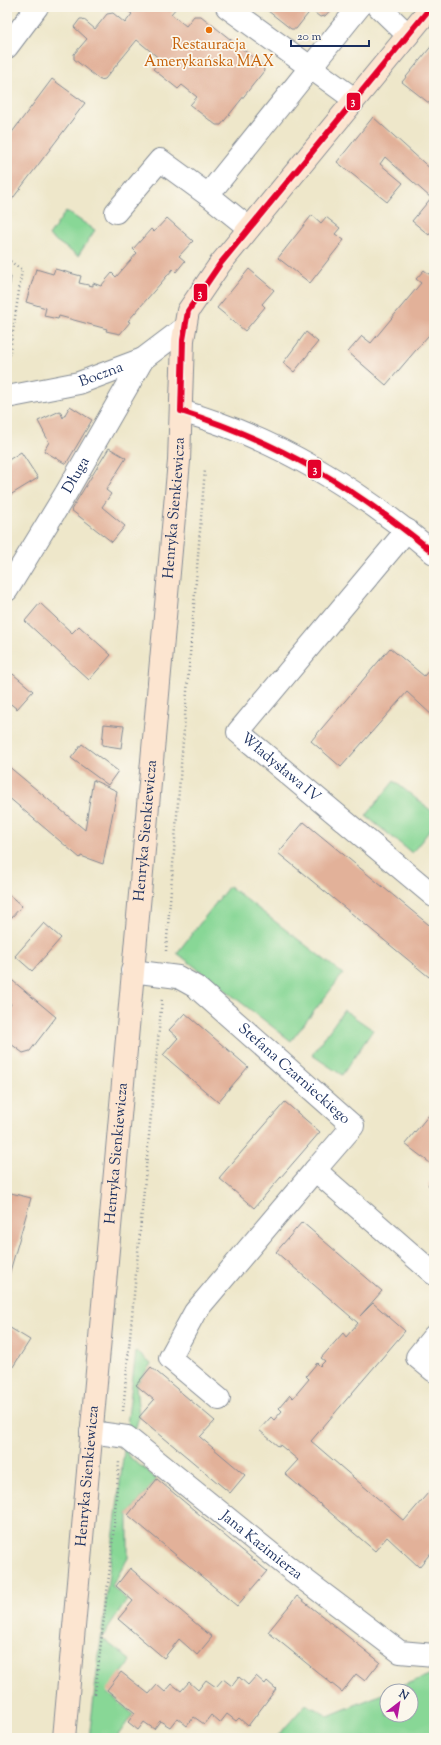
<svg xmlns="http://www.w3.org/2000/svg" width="441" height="1745" font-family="'Sorts Mill Goudy',serif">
<rect width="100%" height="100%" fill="#fbf7ec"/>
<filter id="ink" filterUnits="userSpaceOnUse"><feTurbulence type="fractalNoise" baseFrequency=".025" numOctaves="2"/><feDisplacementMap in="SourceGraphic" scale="8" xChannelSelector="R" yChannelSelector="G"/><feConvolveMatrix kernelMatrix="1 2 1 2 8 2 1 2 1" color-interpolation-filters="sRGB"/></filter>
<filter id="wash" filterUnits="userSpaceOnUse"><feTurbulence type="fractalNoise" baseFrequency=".012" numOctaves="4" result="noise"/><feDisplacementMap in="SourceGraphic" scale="16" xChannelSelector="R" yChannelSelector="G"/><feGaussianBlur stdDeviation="0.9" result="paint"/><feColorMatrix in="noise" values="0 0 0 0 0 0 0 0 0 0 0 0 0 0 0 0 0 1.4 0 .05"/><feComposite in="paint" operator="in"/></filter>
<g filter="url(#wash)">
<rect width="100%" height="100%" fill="#eee7ca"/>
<!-- green -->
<path fill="#88d796" stroke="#52837a" d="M66 211 95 230 78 256 49 236Z
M394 781 434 813V825L412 853 366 816Z
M229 886 343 974 291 1041 177 953Z
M344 1010 373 1030 342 1075 312 1055Z
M136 1351 151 1364 136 1385 139 1417 127 1455 157 1479 128 1515V1558L112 1586 127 1600 102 1638 131 1661 107 1692 133 1714 116 1738H89Z
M434 1673V1736L426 1738H276L306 1704 328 1716 387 1692V1715H411V1691H389Z"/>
<g id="blocks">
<!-- building -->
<path fill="#e2b199" d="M123 7H177L171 14 186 26 194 16H201L260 63 263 66 264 71 221 125H216L190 105 197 97 182 85 178 89 153 69 161 60 137 40 105 79 100 80 74 59V54L87 39 74 27 80 19H83L95 29 107 14 113 13 125 23 132 14Z
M263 7H333L325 16 320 17 311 10 296 29H291Z
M434 43V107L402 82Z
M52 79 85 103 7 206V139Z
M373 117 434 172V228L429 235 412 221 431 198 385 157 380 164 403 183 387 202 337 162Z
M312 215 321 223 326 217 340 228 335 234 344 240 310 283 278 258Z
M167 218 193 241 179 256 185 261 176 272 173 269 128 321 130 322 120 334 106 331 107 329 59 316 58 319 44 316 46 308 26 302 36 269 53 274 55 269 81 276 79 283 93 286V283L101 286 112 273 116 277 137 253 133 249 151 229 154 232Z
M249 269 274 290 262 304 265 307 245 331 217 308Z
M424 270 434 278V329L386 385 348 352 362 336 371 343 421 283 416 279Z
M7 276 11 277 8 296H7Z
M306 332 318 342 294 372 283 363Z
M70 406 92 420 66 464 44 451 49 442 38 421 60 411 63 418Z
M109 448 126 458 106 490 111 494 102 507 125 526 112 542 71 510Z
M21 452 38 478 7 497V461Z
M40 603 72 633 79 626 111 655 89 680 25 621Z
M390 648 424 676 434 664V717L407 692 341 767 311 741Z
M13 674 33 691 17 709 7 701V680Z
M104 724 124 726 121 748 102 745Z
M82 744 118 771 108 785 71 758Z
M7 765 85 830 93 780 117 791 103 864 81 856 80 858 7 796Z
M304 822 434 929V971L429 977 278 853Z
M7 893 22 906 10 919 8 917 7 919Z
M44 923 61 938 32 971 15 956Z
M7 976 56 1017 30 1051 23 1053 7 1041V1009L11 1004 7 1001Z
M185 1013 248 1067 218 1102 163 1055 178 1038 169 1030Z
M285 1102 320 1132 254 1208 219 1178Z
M434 1109V1166L405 1144Z
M434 1177V1190L428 1185Z
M7 1192 31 1198 9 1275 7 1274Z
M302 1222 382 1291 360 1316 373 1303 405 1331 311 1441 404 1521 434 1486V1549L419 1567 387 1537 375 1551 285 1474 298 1460 280 1445 278 1446 259 1430 271 1417 274 1420 282 1411 279 1408 290 1395 293 1398 309 1379 306 1376 317 1363 320 1366 325 1361 321 1358 343 1333 346 1337 358 1323 276 1252Z
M7 1326 30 1340 11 1370 7 1367Z
M151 1367 215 1421 200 1437 245 1475 230 1493 139 1417 154 1400 136 1385Z
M157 1479 267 1571 237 1606 128 1515Z
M130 1568 212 1637 197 1655 179 1639 164 1658 118 1619 133 1601 116 1586Z
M297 1596 380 1662 365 1681 356 1674 342 1692 268 1632Z
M121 1672 149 1694 157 1685 165 1692 172 1684 181 1691 189 1682 198 1690 206 1680 216 1687 223 1679 232 1686 239 1677 248 1685 256 1676 265 1684 267 1681 276 1689 248 1726 239 1718 236 1721 227 1714 220 1723 211 1715 204 1724 194 1717 187 1726 177 1718 170 1727 160 1721 154 1729 144 1722 138 1730 128 1722 135 1713 107 1690Z"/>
</g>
</g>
<g filter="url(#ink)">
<use href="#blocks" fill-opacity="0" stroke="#848b94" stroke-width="1"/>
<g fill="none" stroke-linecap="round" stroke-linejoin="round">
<!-- street casing -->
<g stroke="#848b94" stroke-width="24">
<g id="street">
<path d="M227 7 354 99"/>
<path d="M379 7 408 35"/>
<path d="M7 47 37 7"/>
<path d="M116 212 160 160 208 195"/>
<path d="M249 228 208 195 359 7"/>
<path id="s1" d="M7 397 79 383 143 359 184 328"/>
<path d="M181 411C278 439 357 488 434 553"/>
<path id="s2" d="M407 530 238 732 434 896"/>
<path id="s3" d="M7 590 66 493 143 359"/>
<path id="s4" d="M132 971 178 977 196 987 353 1126 315 1170 434 1274"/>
<path d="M434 1336 417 1357 434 1371"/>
<path d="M219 1399 170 1358 195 1312 315 1170"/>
<path id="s5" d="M91 1432 127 1437 289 1568 400 1652 434 1655"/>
</g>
</g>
<!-- secondary casing -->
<g stroke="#848b94" stroke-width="24">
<g id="secondary">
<path id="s6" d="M64 1738 179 461 183 340 188 311 220 264 431 7"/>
</g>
</g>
<!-- path -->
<path stroke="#848b94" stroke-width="2.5" stroke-dasharray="1 3" stroke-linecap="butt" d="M7 259 22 270 7 372
M166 951 205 469
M123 1411 162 998
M95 1694 112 1549 119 1462"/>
<!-- street -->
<use href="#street" stroke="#fff" stroke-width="22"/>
<!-- secondary -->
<use href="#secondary" stroke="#fce5d0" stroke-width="22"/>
<!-- bus-1 casing -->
<g stroke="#fbf7ec" stroke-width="9">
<path id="bus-1" d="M181 411 183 340 188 311 220 264 431 7
M181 411C282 443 353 487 434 553"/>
</g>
<!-- bus-1 -->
<use href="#bus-1" stroke="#e4002b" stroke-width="6"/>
</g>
</g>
<!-- markers -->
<circle fill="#e8710a" stroke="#fbf7ec" stroke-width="1.5" cx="209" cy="30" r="4"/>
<g text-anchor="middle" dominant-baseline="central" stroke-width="3.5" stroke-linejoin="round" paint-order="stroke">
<!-- food labels -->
<g font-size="15" fill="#c56008" stroke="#fbf7ec">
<text x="209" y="45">Restauracja<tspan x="209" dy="17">Amerykańska MAX</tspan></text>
</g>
<!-- street labels -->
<g font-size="15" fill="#1b2f5e" stroke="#fbf7ec">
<text stroke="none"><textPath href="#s1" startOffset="97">Boczna</textPath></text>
<text stroke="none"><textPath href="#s3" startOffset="134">Długa</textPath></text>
<text stroke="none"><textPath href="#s6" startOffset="1235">Henryka Sienkiewicza</textPath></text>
<text stroke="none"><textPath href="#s2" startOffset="319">Władysława IV</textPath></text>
<text stroke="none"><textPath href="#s6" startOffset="911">Henryka Sienkiewicza</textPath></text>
<text stroke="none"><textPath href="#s4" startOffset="198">Stefana Czarnieckiego</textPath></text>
<text stroke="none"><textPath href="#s6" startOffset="587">Henryka Sienkiewicza</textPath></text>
<text stroke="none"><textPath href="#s6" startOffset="263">Henryka Sienkiewicza</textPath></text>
<text stroke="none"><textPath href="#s5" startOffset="209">Jana Kazimierza</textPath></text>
</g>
</g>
<g stroke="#fbf7ec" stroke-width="1.5">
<rect x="346" y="92" width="15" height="19" rx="4" fill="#e4002b"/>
<rect x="193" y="283" width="15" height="19" rx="4" fill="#e4002b"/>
<rect x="307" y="459" width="15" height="20" rx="4" fill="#e4002b"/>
</g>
<g font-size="11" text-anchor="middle" font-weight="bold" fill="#fff">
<text x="353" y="105">3</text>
<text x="200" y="297">3</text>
<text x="315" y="473">3</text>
</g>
<!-- margin -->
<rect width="441" height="1745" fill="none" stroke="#fbf7ec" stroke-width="24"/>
<!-- north arrow -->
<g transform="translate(399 1703) rotate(31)"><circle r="19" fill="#fbf7ec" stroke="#a1a7b3"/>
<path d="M0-3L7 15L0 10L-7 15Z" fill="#b5179e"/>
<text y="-6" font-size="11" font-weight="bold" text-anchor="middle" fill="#1b2f5e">N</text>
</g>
<!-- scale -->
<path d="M291 40v6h78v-6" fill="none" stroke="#1b2f5e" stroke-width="2"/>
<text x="297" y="40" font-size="12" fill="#1b2f5e" stroke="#fbf7ec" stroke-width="3" paint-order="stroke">20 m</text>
</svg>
